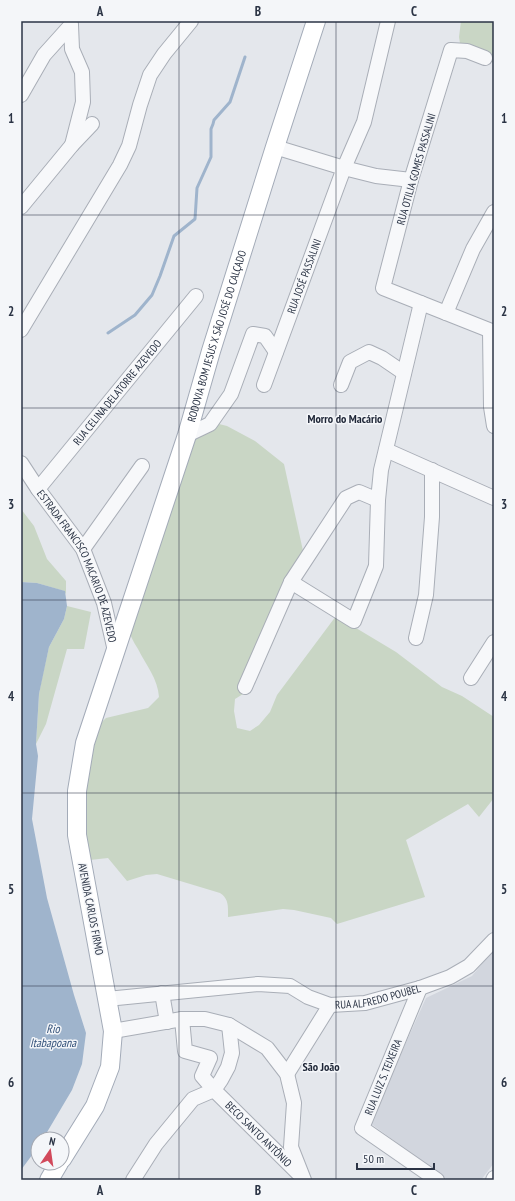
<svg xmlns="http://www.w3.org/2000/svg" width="515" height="1201" font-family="'PT Sans Narrow',sans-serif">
<rect width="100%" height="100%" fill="#e4e7ec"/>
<!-- built -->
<path fill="#d2d6de" d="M494 949V1163L481 1180H448L370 1123 426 998 472 976Z"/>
<!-- green -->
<path fill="#c9d6c5" d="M461 21H494V63L461 50 459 37Z
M203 420 227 426 255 441 284 464 305 560 252 681 243 694 235 699 234 711 237 728 250 731 259 725 270 712 277 695 336 616 396 652 442 687 462 696 494 717V798L479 817 468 804 406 840 425 897 337 924 331 918 294 910 283 909 228 917C228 906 229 899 220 893L157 874 146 875 127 881 108 858 81 861 88 735 106 718 148 708 159 697C158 679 146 665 138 649 133 642 130 634 127 626L169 492Z
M21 509 34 526 47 559 66 581V594L64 591 37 583 21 582Z
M67 606 91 612 84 649H67L46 724 36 744 39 694 42 678 49 647 64 619Z"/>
<!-- water -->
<path fill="#9fb4cc" d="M21 582 37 583 65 591 67 606 64 619 49 647 39 694 36 744 38 756 32 819 47 898 74 995 86 1033 82 1064 72 1090 43 1139H38V1147L21 1170Z"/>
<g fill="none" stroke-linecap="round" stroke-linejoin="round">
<!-- stream -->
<path stroke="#9fb4cc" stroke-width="3" d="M108 333 135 315 152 295 160 276 174 236 195 219 197 188 211 157V129L213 124 214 120 230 102 245 57"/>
<!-- minor casing -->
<g stroke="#a9aeb7" stroke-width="16">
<g id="minor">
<path d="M71 25 72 49 82 72 83 102 72 145"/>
<path d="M485 58 467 51 451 50 411 180 383 288 494 332"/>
<path d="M21 95 44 55 71 25"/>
<path d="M275 147 344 168 376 176 411 180"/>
<path d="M21 207 72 145 92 124"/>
<path d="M446 313 473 249 494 212"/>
<path d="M21 330 120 165 129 146 140 105 150 75 164 54 191 21"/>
<path d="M490 331 491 407 494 426"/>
<path id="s1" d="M264 385 344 168 364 122 388 21"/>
<path d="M341 385 350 362 369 352 382 358 404 373"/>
<path d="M187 435 210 424 231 394 253 334 265 336 276 352"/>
<path d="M386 450 494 498"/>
<path id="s2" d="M21 463 38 489 83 549 104 603 115 651"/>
<path id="s3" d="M38 489 196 296"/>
<path d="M83 549 142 466"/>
<path d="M291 582 354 621 376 566 378 500 381 470 421 303"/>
<path d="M416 638 426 595 432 517V470"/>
<path d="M471 678 494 642"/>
<path d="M245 687 291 582 346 498 359 492 378 500"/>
<path d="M420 988 362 1128 437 1180"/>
<path d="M162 993 167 1022"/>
<path id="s4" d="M107 999 258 984 290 986 308 997 330 1005 365 1003 420 988 450 977 469 966 494 940"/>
<path id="s5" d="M182 1019 185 1051 210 1058 202 1076 214 1090 299 1174"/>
<path d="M113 1031 182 1019H205L229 1025 267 1048 287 1074 294 1103 291 1147 304 1180"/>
<path d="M287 1074 330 1005"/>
<path d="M133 1180 156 1144 193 1099 214 1090 221 1080 228 1067 232 1053 229 1025"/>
<path d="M493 1180 494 1178"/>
</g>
</g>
<!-- major casing -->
<g stroke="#a3abb8" stroke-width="20">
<g id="major">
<path id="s6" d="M62 1159 95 1106 110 1067 113 1031 77 835V791L85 743 187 435 211 351 275 147 316 21"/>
<path d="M49 1180 59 1163"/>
</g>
</g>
<!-- minor -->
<use href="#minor" stroke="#f7f8fa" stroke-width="14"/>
<!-- major -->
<use href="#major" stroke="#fff" stroke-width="18"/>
</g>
<!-- grid -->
<path fill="none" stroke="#2b3445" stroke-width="1" stroke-opacity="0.55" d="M179 21V1180M336 21V1180M21 215H494M21 408H494M21 600H494M21 793H494M21 986H494"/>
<g text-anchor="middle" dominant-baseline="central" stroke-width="3" stroke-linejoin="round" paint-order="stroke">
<!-- street labels -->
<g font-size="11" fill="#2b3445" stroke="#f4f6f9">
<text transform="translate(416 169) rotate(-74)">RUA OTILIA GOMES PASSALINI</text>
<text stroke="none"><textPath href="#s1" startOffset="116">RUA JOSÉ PASSALINI</textPath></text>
<text stroke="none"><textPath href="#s6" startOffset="860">RODOVIA BOM JESUS X SÃO JOSÉ DO CALÇADO</textPath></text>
<text stroke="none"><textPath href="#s3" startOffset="125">RUA CELINA DELATORRE AZEVEDO</textPath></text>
<text stroke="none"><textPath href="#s2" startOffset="119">ESTRADA FRANCISCO MACARIO DE AZEVEDO</textPath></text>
<text transform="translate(91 909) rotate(79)">AVENIDA CARLOS FIRMO</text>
<text stroke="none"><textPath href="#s4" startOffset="277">RUA ALFREDO POUBEL</textPath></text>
<text transform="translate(383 1077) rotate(-68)">RUA LUIZ S. TEIXEIRA</text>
<text stroke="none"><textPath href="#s5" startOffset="159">BECO SANTO ANTÔNIO</textPath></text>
</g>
<!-- neighbourhood labels -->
<g font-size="12" font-weight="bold" fill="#1d2536" stroke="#f4f6f9">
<text x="345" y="418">Morro do Macário</text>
<text x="321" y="1066">São João</text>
</g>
<!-- water labels -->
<g font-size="12" font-style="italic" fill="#34527a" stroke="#f4f6f9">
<text x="53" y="1028">Rio<tspan x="53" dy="14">Itabapoana</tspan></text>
</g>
</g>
<!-- border -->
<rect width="515" height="1201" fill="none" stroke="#f4f6f9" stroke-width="44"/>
<!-- north arrow -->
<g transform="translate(50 1151) rotate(13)"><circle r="19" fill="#f4f6f9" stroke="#a4a8b1"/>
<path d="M0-3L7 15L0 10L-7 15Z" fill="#d1495b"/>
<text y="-6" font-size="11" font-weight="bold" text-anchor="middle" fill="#2b3445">N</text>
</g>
<!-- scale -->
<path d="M357 1163v6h77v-6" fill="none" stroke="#2b3445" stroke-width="2"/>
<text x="363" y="1163" font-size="12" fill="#2b3445" stroke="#f4f6f9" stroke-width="3" paint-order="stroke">50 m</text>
<rect x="22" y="22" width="471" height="1157" fill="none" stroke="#2b3445" stroke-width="1.5"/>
<g font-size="13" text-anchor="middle" font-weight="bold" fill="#2b3445">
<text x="100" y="16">A</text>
<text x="258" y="16">B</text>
<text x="414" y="16">C</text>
<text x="11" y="123">1</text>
<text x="504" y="123">1</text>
<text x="11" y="316">2</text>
<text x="504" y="316">2</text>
<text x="11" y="509">3</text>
<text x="504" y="509">3</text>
<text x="11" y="701">4</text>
<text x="504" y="701">4</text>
<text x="11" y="894">5</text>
<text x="504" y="894">5</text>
<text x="11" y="1087">6</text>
<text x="504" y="1087">6</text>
<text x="100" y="1195">A</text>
<text x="258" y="1195">B</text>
<text x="414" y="1195">C</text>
</g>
</svg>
